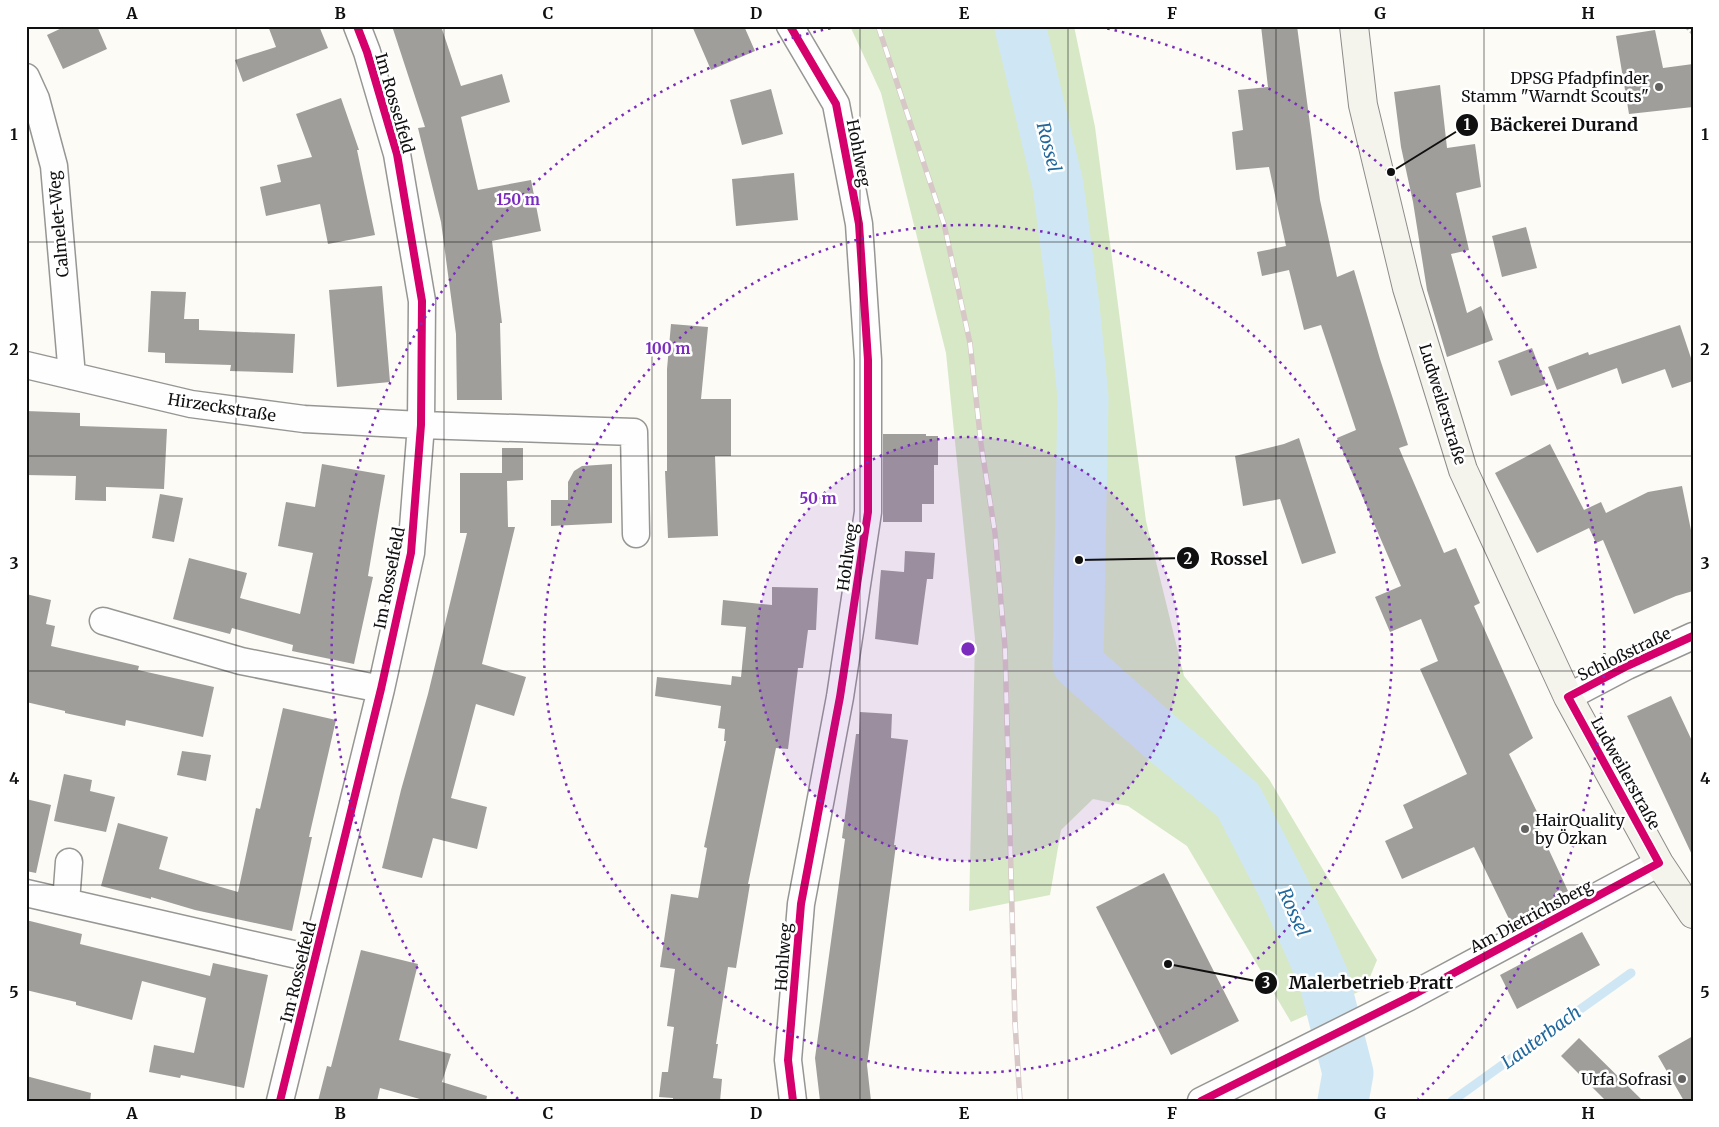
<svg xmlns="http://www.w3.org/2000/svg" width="1719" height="1127" font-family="Merriweather,serif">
<rect width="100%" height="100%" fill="#fcfbf6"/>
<!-- forest -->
<path fill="#d7e8c6" d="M850 26H1074L1095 127 1146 521 1184 676 1269 779 1377 960 1365 989 1291 1022 1187 846 1128 806 1093 799 1061 830 1050 895 969 911 975 639 946 353 881 93Z"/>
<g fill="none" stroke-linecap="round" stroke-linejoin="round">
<!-- stream -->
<path stroke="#cfe7f4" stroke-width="9" d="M1452 1101 1631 973"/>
<!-- river -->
<path stroke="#cfe7f4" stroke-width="51" d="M1020 26 1058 185 1074 306 1083 397 1078 664 1163 739 1238 800 1285 891 1324 979 1348 1073 1343 1101"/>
</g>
<!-- building -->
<path fill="#a09e9b" d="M66 26H97L107 49 63 69 47 35Z
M268 26H319L328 48 243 82 235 60 276 47Z
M392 26H441L461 86 502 74 510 102 461 117 478 190 531 180 541 231 492 241 502 323H500L502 400H457L456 334 441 222 418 128 425 127Z
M692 26H744L755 51 711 70Z
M1261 26H1297L1320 200 1337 277 1354 270 1380 359 1408 445 1399 448 1444 553 1456 548 1480 603 1474 606 1533 738 1509 754 1540 818 1535 820 1568 891 1510 921 1474 847 1402 879 1385 841 1413 828 1403 805 1467 774 1420 669 1438 661 1421 619 1390 632 1375 597 1401 586 1337 438 1356 430 1321 325 1304 330 1289 270 1262 276 1257 252 1286 246 1269 167 1236 170 1232 132 1243 130 1238 90 1268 87Z
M1655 30 1663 68 1693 64V107L1629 114 1616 36Z
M1440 85 1447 148 1475 144 1481 187 1456 193 1469 250 1451 254 1467 313 1481 306 1493 340 1447 357 1427 290 1413 202 1401 147 1394 92Z
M771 89 783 134 742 145 730 100Z
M341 98 359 150H357L375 235 328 244 320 204 266 216 260 187 281 182 277 165 312 157 296 114Z
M794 173 798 220 736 226 732 179Z
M1526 227 1537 268 1502 277 1492 236Z
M382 286 390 382 337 387 329 290Z
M151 291 186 292 184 319H199V330L295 334 293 373 230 371 231 365 165 363V353L148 352Z
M671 324 708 327 701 399H731V456H715L718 536 668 538 665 471H667V369Z
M1680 325 1693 364V381L1672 388 1665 369 1622 384 1617 368 1557 390 1548 367 1588 352 1589 355Z
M1532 348 1546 384 1511 396 1498 361Z
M26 411 80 413V426L167 429 164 489 106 487V501L75 500 76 476 26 475Z
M883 434H926V436H938V465H934V504H922V522H883Z
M1299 438 1336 553 1302 564 1280 499 1243 506 1235 456 1284 444Z
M1550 444 1584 510 1601 502 1606 513 1648 492 1682 486 1693 540V591L1676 596 1634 614 1603 540 1596 543 1589 528 1537 553 1495 473Z
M502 448H523V480L507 481 508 527H515L482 664 526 677 514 716 476 704 451 798 487 807 477 849 433 838 422 878 382 868 401 790 428 694 467 533H460V473H502Z
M322 464 385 475 368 576 373 577 354 664 292 651 293 645 232 628 230 634 173 619 189 558 247 573 240 598 300 614 313 553 278 546 286 502 315 507Z
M612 464V523L551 526V500H568V482L574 471 582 466Z
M160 494 183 498 174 542 152 538Z
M905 551 935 553 933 579H927L918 645 875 639 881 570 904 572Z
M772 587 818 588 816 630H808L803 668H798L788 749 776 748 748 884H750L736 968 728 967 716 1044H718L713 1078 722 1079 720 1101H673V1098L659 1097 662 1072H668L674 1027 667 1026 675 969 660 967 671 894 698 898 707 848 704 847 726 741H724L725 729 718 728 721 706 655 696 657 677 731 685 732 676 741 677 746 627 721 625 723 600 772 605Z
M26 594 51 600 46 624 55 626 51 646 139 666 138 670 214 687 203 737 126 720 125 726 65 713V711L26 702Z
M1671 696 1693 743V857L1627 716Z
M283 708 336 720 309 837H312L292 931 195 910 151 897V899L101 886 118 823 168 837 159 869 238 892 256 808 260 809Z
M860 712 892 714 891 738 908 740 894 845H896L867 1065 871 1101H820L815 1058 845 839 842 838 856 734H859Z
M182 751 211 755 206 781 177 775Z
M64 774 92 780 90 791 115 797 106 832 54 821Z
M26 799 51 805 36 873 26 871Z
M1164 873 1239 1021 1171 1055 1096 907Z
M26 920 82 934 80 944 210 976 213 963 268 975 244 1088 181 1075 180 1078 149 1072 154 1045 194 1053 206 998 142 981 132 1020 76 1005V1002L26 990Z
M1582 932 1600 965 1517 1009 1500 975Z
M361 950 418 964 399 1040 451 1054 442 1082 487 1096 486 1101H427L380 1088 377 1101H318L327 1066 331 1067Z
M1693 1036V1101H1684L1658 1056Z
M1579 1038 1643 1101H1606L1561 1056Z
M26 1076 91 1093 90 1101H26Z"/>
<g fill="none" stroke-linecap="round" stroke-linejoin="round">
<!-- minor casing -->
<g stroke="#969694" stroke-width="29">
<path id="minor" d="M790 26 836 104 859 224 868 360V512L840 697 801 904 788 1060 793 1101
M26 77 36 99 54 166 72 376
M26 365 191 404 304 419 421 425 634 432 636 534
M103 621 241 661 381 689
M1568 697 1627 666 1693 636
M26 893 315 959
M66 902 69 862
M280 1101 381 689 411 553 421 425 422 301 397 154 367 52 357 26
M1201 1101 1409 997 1659 863"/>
</g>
<!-- secondary casing -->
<g stroke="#8d8c8a" stroke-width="30">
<path id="secondary" d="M1354 26 1363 105 1407 288 1463 470 1568 697 1659 863 1693 914"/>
</g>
<!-- path -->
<path stroke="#b9b9b8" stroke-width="3" stroke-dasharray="5 2.5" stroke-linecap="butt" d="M1685 26 1693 34"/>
<!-- minor -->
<use href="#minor" stroke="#fffefe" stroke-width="26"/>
<!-- secondary -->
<use href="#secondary" stroke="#f5f4ec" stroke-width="28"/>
<!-- rail casing -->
<g stroke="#d7c7c7" stroke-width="5.5">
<path id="rail" d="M878 26 944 224 970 343 981 444 995 533 1005 647 1015 1023 1020 1101"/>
</g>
<!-- rail -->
<use href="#rail" stroke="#fff" stroke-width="4" stroke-dasharray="11" stroke-linecap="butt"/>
<!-- cycleway casing -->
<g stroke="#fff" stroke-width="11">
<path id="cycleway" d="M790 26 836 104 859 224 868 360V512L840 697 801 904 788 1060 793 1101
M280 1101 381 689 411 553 421 425 422 301 397 154 367 52 357 26
M1201 1101 1409 997 1659 863 1568 697 1627 666 1693 636"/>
</g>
<!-- cycleway -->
<use href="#cycleway" stroke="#d6006c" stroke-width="8"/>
</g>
<!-- grid -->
<path fill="none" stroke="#101010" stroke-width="1" stroke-opacity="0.55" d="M236 26V1101M444 26V1101M652 26V1101M860 26V1101M1068 26V1101M1276 26V1101M1484 26V1101M26 242H1693M26 456H1693M26 671H1693M26 885H1693"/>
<!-- distance rings -->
<circle cx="968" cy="649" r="212" fill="#7b2cbf" fill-opacity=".12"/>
<g fill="none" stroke="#7b2cbf" stroke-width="2.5" stroke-dasharray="2.5 5">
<circle cx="968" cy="649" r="212"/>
<circle cx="968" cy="649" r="424"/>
<path d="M518 1099A636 636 0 0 1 836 27M1100 27A636 636 0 0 1 1418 1099"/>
</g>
<!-- markers -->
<g fill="#636260" stroke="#fff" stroke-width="2">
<circle cx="1659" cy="87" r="5"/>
<circle cx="1525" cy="829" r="5"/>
<circle cx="1682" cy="1079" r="5"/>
</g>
<g text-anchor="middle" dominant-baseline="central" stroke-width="5" stroke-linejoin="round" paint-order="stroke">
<!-- poi labels -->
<g font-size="16" fill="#101010" stroke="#fff" text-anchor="end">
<text x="1649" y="78">DPSG Pfadpfinder<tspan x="1649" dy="18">Stamm "Warndt Scouts"</tspan></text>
<text x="1535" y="820" text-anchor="start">HairQuality<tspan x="1535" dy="18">by Özkan</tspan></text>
<text x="1672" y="1079">Urfa Sofrasi</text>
</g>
<!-- street labels -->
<g font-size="16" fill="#101010" stroke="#fff">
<text transform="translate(395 103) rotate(74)">Im Rosselfeld</text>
<text transform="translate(859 153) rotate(79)">Hohlweg</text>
<text transform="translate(58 224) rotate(-95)">Calmelet-Weg</text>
<text transform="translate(1443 404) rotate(73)">Ludweilerstraße</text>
<text transform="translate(222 407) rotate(9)">Hirzeckstraße</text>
<text transform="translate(847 557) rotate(-82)">Hohlweg</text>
<text transform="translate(389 578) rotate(-79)">Im Rosselfeld</text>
<text transform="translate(1624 654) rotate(-26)">Schloßstraße</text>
<text transform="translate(1626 773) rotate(61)">Ludweilerstraße</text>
<text transform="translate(1531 916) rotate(-28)">Am Dietrichsberg</text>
<text transform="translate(783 957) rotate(-86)">Hohlweg</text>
<text transform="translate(298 972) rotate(-76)">Im Rosselfeld</text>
</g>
<!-- water labels -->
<g font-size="18" font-style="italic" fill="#20689c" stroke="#fff">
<text transform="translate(1049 147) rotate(76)">Rossel</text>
<text transform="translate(1294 912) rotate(66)">Rossel</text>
<text transform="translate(1541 1037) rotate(-36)">Lauterbach</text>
</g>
</g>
<circle cx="968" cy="649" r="8" fill="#7b2cbf" stroke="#fff" stroke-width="2.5"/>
<g font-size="15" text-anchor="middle" font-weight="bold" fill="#7b2cbf" stroke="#fff" stroke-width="5" stroke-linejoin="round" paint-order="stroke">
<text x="518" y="205">150 m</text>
<text x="668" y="354">100 m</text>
<text x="818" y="504">50 m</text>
</g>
<!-- callouts -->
<path fill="none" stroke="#101010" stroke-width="2" d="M1391 172L1467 125M1079 560L1188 558M1168 964L1266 983"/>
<g fill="#101010" stroke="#fff" stroke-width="2">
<circle cx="1391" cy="172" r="5"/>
<circle cx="1079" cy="560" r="5"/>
<circle cx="1168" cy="964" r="5"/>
<circle cx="1467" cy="125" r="12"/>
<circle cx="1188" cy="558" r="12"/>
<circle cx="1266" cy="983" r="12"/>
</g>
<g font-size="15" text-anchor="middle" font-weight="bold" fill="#fff">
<text x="1467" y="130">1</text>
<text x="1188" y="564">2</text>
<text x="1266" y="988">3</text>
</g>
<g font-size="18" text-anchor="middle" font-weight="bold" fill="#101010" stroke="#fff" stroke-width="5" stroke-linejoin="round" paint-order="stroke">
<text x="1564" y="131">Bäckerei Durand</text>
<text x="1239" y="565">Rossel</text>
<text x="1371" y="989">Malerbetrieb Pratt</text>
</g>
<!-- border -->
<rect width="1719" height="1127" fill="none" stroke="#ffffff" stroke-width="55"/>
<rect x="28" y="28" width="1664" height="1072" fill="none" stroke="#101010" stroke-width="2"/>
<g font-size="16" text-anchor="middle" font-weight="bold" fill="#101010">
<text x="132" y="19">A</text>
<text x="340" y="19">B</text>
<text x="548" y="19">C</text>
<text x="756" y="19">D</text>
<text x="964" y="19">E</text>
<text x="1172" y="19">F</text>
<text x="1380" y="19">G</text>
<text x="1588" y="19">H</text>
<text x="14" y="140">1</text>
<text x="1705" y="140">1</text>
<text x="14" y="355">2</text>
<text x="1705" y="355">2</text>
<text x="14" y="569">3</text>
<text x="1705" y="569">3</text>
<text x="14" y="784">4</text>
<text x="1705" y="784">4</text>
<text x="14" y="998">5</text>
<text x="1705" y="998">5</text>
<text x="132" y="1119">A</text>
<text x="340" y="1119">B</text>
<text x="548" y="1119">C</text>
<text x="756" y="1119">D</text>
<text x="964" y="1119">E</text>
<text x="1172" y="1119">F</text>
<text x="1380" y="1119">G</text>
<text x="1588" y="1119">H</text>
</g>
</svg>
